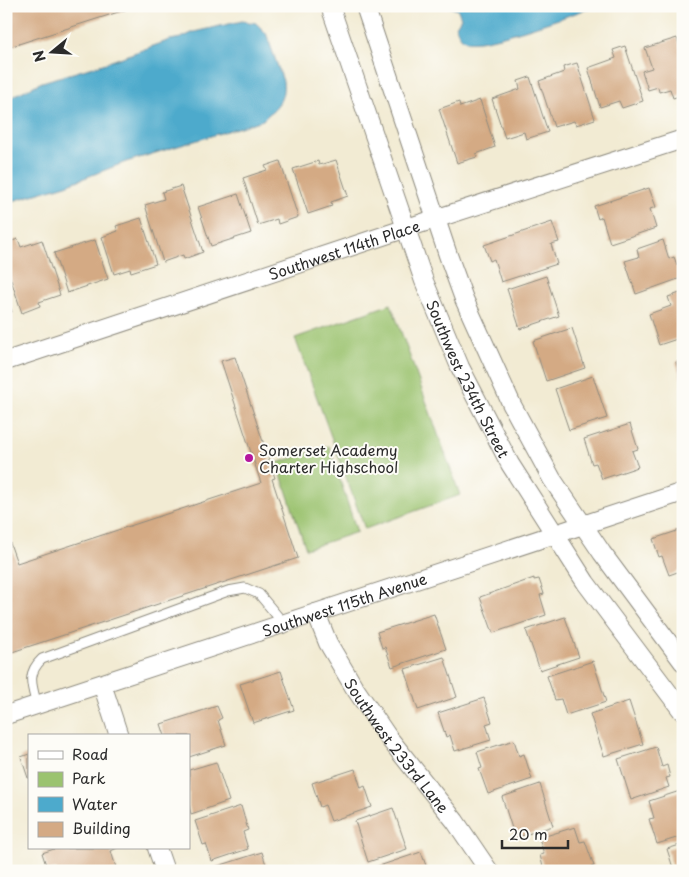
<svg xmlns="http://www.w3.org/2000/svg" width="689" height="877" font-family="'Playpen Sans',sans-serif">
<rect width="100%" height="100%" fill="#fdfcf7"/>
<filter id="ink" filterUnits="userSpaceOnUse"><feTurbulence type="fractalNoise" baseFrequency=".02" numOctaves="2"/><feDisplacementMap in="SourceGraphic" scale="10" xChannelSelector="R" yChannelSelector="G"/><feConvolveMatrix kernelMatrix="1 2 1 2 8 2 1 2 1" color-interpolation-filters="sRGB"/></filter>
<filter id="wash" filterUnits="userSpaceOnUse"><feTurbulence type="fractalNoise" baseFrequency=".0096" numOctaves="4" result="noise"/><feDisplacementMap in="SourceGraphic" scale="20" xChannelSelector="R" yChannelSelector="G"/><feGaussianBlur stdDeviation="1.12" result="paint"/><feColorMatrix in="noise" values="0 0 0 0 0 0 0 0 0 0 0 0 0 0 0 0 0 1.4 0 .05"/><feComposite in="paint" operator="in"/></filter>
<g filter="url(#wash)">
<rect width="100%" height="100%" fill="#f2ebd3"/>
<!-- green -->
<path fill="#9bc36f" stroke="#63774d" d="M391 304 460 495 365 529 295 338Z
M329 446 357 532 306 549 277 463Z"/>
<!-- water -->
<path fill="#4daacc" stroke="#3c6a7c" d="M447 6H595C573 14 486 46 467 41 461 40 457 32 456 26L461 18 458 10Z
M242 21 256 23 266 33 283 81C285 102 276 107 263 120L126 162 66 185 6 203V103L13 96 42 82 100 65 170 40 181 38 194 32Z"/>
<g id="blocks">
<!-- building -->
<path fill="#d4aa84" d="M6 6H134V7L6 48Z
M677 38 683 56V95L673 98 670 89 659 92 658 87 648 90 642 71 652 68 645 48Z
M625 46 643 101 622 108 619 101 600 107 588 68 616 58 613 50Z
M577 63 595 119 576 125 574 121 554 127 539 81 564 72 563 67Z
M530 77 548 132 526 139 524 132 505 138 492 99 520 89 518 81Z
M480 100 495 147 476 154 477 157 457 163 439 109 459 102 460 107Z
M336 160 348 196 331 202 332 206 308 214 293 169 318 161 319 165Z
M280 161 298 217 278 224 277 219 258 225 243 178 267 170 265 166Z
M181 186 203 252 184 259 183 255 163 262 145 205 164 199 162 192Z
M649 188 656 207 650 209 656 228 610 243 602 217 598 219 594 206Z
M238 194 251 233 211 246 198 207Z
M141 218 156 264 131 272 130 269 114 274 102 237 118 231 116 226Z
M552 222 559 242 551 244 557 264 501 282 494 259 490 261 484 245Z
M18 239 21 247 42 240 60 295 39 302 40 306 22 313 6 265V243Z
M95 240 108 279 67 293 54 253Z
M663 240 669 259 674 257 677 265 683 264V276L681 277V278L636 294 625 261 639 257 637 249Z
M546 276 559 316 520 329 507 289Z
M683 292V337L659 345 649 314 671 306 668 297Z
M6 295 12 312 6 313Z
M572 328 585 368 546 381 533 341Z
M235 357 275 478 272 479 298 558 6 654V532L17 563 261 483 221 361Z
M683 360V381H682L676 362Z
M593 376 607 418 569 430 555 389Z
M630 424 638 449 632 451 638 467 602 479 596 463 592 464 584 439Z
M683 529V570L669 575 662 556 659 557 653 539Z
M534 578V580L539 579 544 594 540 595 546 615 493 633 480 597Z
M434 614 446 649 392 667 385 647 382 648 377 632Z
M565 617 579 657 540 670 526 630Z
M444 657 457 697 418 710 405 669Z
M593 661 606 702 566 715 561 699 555 700 547 676Z
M281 671 294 710 253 723 240 684Z
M484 698 492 722 486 724 491 740 455 751 450 735 446 737 438 713Z
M629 701 643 744 604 756 590 714Z
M217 706 222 718 218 720 226 745 189 757V736H165L161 724Z
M514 740 519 756 524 754 532 779 488 794 479 769 482 768 477 752Z
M656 747 662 767 667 765 670 777 666 778 669 787 631 800 618 759Z
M29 754V778H28L21 757Z
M216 762 229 801 191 814 189 806V770Z
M355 769 361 788 365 786 372 807 331 821 325 805 320 807 312 783Z
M540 784 553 826 515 838 502 797Z
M683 790V836L657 844 649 819 654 818 649 801Z
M241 806 248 830 243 832 248 849 212 861 206 844 203 845 195 821Z
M393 808 407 849 368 862 355 821Z
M575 827 580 842 585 841 594 866 579 871H544L540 855 544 854 539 838Z
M683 844V871H674L667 849Z
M57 848H117L111 851 117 871H57L56 869 48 871 42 853Z
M262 852 268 871H217L215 867Z
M421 852 428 871H367V870Z"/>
</g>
</g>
<g filter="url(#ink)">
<use href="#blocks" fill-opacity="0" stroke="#8e8b7f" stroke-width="1"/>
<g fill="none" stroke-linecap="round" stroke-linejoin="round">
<!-- service casing -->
<g stroke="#8e8b7f" stroke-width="11">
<path id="service" d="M37 705C32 686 26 674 42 659L228 591 245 588 259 594 284 624"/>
</g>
<!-- minor casing -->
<g stroke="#8e8b7f" stroke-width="20">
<g id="minor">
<path id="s1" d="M330 6 424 281 460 367 510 464 586 583 683 712"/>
<path d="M365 6 448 255 464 299 512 405 552 479 602 553 683 662"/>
<path id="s2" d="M6 361 407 228 683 139"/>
<path id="s3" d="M316 613 328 643 354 687 388 737 455 821 489 871"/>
<path d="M102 684 119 736"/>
<path id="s4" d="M6 715 683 492"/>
<path d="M157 848 165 871"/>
</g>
</g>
<!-- service -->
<use href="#service" stroke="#fff" stroke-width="9"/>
<!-- minor -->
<use href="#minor" stroke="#fff" stroke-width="18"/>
</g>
</g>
<!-- markers -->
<circle fill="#b5179e" stroke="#fdfcf7" stroke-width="2" cx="249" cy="458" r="5"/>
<g text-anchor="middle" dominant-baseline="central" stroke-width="4" stroke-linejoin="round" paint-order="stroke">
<!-- street labels -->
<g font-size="15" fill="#2b2b2b" stroke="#fdfcf7">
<text stroke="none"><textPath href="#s2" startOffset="356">Southwest 114th Place</textPath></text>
<text stroke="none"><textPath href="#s1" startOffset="398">Southwest 234th Street</textPath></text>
<text stroke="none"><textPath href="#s4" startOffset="356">Southwest 115th Avenue</textPath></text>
<text stroke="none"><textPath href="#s3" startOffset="156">Southwest 233rd Lane</textPath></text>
</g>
<!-- poi labels -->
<g font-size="15" fill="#2b2b2b" stroke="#fdfcf7" text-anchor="start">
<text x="259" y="449">Somerset Academy<tspan x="259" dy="17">Charter Highschool</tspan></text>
</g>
</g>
<!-- margin -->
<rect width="689" height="877" fill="none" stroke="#fdfcf7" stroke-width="25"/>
<!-- legend -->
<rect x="28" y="734" width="162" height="115" fill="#fdfcf7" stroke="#a9a8a5"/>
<rect x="38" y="751" width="25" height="8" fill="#ffffff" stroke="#a9a8a5"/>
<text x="72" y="760" font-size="15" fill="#2b2b2b">Road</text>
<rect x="38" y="772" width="25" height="15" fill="#9bc36f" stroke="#a9a8a5"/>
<text x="72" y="784" font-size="15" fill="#2b2b2b">Park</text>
<rect x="38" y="797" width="25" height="15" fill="#4daacc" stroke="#a9a8a5"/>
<text x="72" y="810" font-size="15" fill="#2b2b2b">Water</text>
<rect x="38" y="822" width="25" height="15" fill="#d4aa84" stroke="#a9a8a5"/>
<text x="72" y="834" font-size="15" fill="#2b2b2b">Building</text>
<!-- north arrow -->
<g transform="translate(52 52) rotate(252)" stroke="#fdfcf7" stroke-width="4" paint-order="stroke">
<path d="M0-4L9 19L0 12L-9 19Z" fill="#2b2b2b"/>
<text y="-8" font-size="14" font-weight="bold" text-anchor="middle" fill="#2b2b2b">N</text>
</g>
<!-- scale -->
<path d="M502 840v8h66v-8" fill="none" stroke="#2b2b2b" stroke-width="2.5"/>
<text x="509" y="840" font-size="15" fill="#2b2b2b" stroke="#fdfcf7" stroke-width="4" paint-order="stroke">20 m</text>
</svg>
